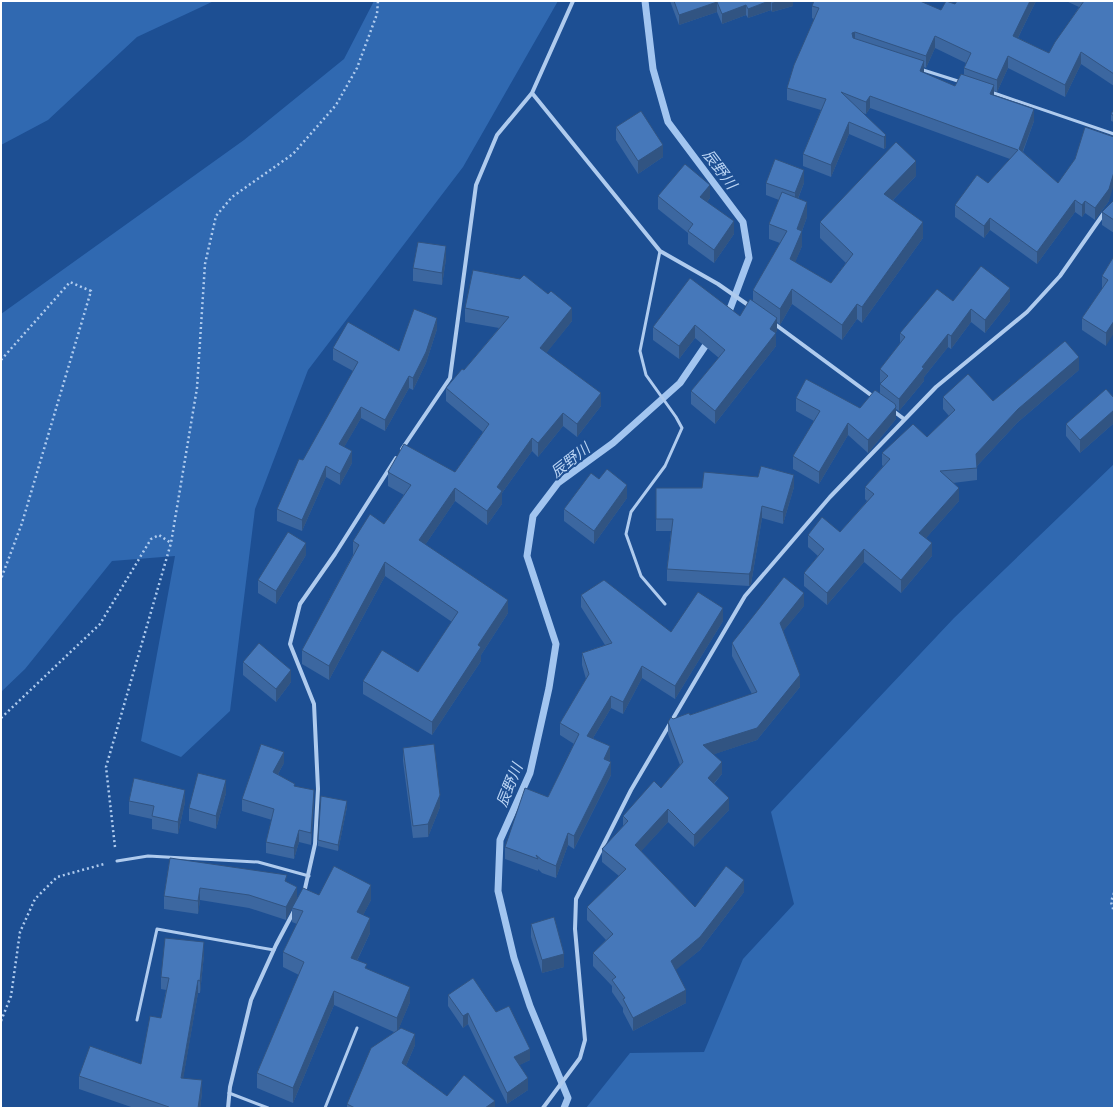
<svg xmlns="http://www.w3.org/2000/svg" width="1115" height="1109" font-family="'Public Sans','Noto Sans JP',sans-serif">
<rect width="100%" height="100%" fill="#1d4f93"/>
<!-- green -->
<path fill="#3069b1" d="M1 1H214L137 37 48 120 1 145Z
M374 1H558L463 167 308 370 255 509 230 711 181 757 141 741 175 556 112 561 25 669 1 692V314L244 140 344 59Z
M1114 464V1108H586L630 1053 704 1052 743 959 794 904 771 812 954 618Z"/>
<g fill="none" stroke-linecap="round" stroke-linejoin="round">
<!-- stream -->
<path stroke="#a2c5f0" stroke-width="7" d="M645 1 653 69 668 122 743 222 749 258 730 309 725 316
M564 1108 568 1098 530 1006 514 958 498 891 500 840 530 773 549 688 556 644 527 556 533 516 558 483 613 443 680 383 710 339"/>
<!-- path -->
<path stroke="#afcbee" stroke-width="2.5" stroke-dasharray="2 3" stroke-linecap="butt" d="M1 360 70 282 91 291 22 523 1 579
M1 718 100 624 151 539 159 535 171 543
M115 847 106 767 171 543 197 388 205 264 216 216 232 197 293 154 336 105 357 68 377 14 378 1
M1114 893 1111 902 1114 912
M1 1021 11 996 20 932 35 899 57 877 104 864"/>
<!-- lane -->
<path stroke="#afcbee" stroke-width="3" d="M920 69 961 82
M991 92 1114 134
M660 251 640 351 646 375 676 417 682 428 665 466 631 512 626 534 641 576 665 604
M117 861 148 856 258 862 309 876
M137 1020 157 929 274 950
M229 1093 268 1108
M325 1108 357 1028"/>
<!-- street -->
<path stroke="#afcbee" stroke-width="4" d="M532 93 660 251 718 284 751 307
M772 322 875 398
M892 410 904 419
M402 449 450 378 476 185 497 135 532 93 573 1
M304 893 315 844 318 789 314 704 290 644 300 604 335 554 396 458
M228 1108 230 1087 251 1000 276 945 294 911
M543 1108 580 1058 585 1040 575 929 576 899 631 790 745 596 830 497 936 387 1027 312 1060 276 1104 213"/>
</g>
<!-- wall -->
<path fill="#3c67a0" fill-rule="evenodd" d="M670 1H793V6L772 12 771 10 748 18 746 15 722 24 717 12 679 25Z
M957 1H1036L1018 38 1049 53 1079 7 1066 1H1114V86L1081 64 1065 97 1008 68 997 92 994 91V95L1034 121 1023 152 1058 183 1109 201 1095 220 1085 213 1082 217 1075 212 1037 264 990 230 984 238 955 217V205L988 183 1010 159 870 108 866 114 862 113 886 135V147L884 149 849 134 831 177 803 166V154L821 110 787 100V88L814 19 812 18V6L941 10 955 4ZM935 48 966 63 964 68V75L955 86 924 73V67L926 68Z
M1114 109V122L1111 121V114Z
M616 127 663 157 638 174 616 140Z
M916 176 893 200 923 238 862 323 857 319 842 340 792 304 780 325 777 322V331L775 333 776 346 715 424 691 404V391L719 358 695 338 679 359 653 340V327L740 316 753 301V290L780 243 769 239V224L779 200 766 195V183H804L798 199 807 217 802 231V246L795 262 831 283 846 263 820 238V222Z
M658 196 710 198 707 202 734 234 714 263 688 244V233L658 209Z
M1114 200V233L1102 225V212Z
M1114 256 1106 346 1082 330V318L1102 289V276Z
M446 259 442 285 413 281V268Z
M953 301H1010L985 333 971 322 951 349 948 347 924 377V381L899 411 896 409V419L868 453 848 435 819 484 793 469V456L814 421 796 411V398L860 408 880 393V384L881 383 880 382V369L900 344V333Z
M465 308 572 321 546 353 601 406 577 437 563 426 538 457 532 451 502 493V504L487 525 455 501 425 545 508 613 481 655V661L432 735 363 694V681L418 672 452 622 385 576 329 680 302 664V650L353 555V541L384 524 404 495 388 486V472H455L483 432 446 401V388L464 370 499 328 465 322Z
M437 329 426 363 413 390 409 388 385 431 361 418 344 447 352 463 340 485 326 477 302 531 277 521V509L303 460 353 371 333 360V348L399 351Z
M1079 370 1018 422 977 466V480L953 483 959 501 926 538 932 556 901 593 864 562 827 605 804 586V573L818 556 808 547V535L840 532 867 501 865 499V487L883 466 882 465V453L927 437 949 416 943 409V397L993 401Z
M1114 398V423L1080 453 1066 436V424Z
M599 479 627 498 594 544 564 521V509Z
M794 487 783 524 762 518 751 584 749 586 667 581V569L671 531H656V488Z
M306 555 276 604 258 593V580Z
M581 595 671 632 723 621 675 699 642 678 623 714 611 708 593 738 610 759 609 761 611 775 574 849 568 845 556 878 542 873 538 869V871L505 859V847L548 797 574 744 560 735V723L586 679 582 665V653L605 645 581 607Z
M804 606 783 631 800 687 757 740 714 754 722 774 714 784 729 810 694 847 668 822 641 851 695 907 744 892 700 950 675 970 686 1003 633 1031 623 1012V1008L612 992V986L593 966V953L606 940 587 920V907L619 876 602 862V849L623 826V816L661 788 680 765 668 734V722L673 719 690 715 752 694 732 656V643Z
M243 662 291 682 276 702 243 675Z
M403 748 440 807 428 837 413 838 403 761Z
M284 763 278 774 314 801 311 845 299 842 294 859 266 853V842L272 820 242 811V799Z
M226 793 216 829 189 821V808Z
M129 801 185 802 178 834 152 829V819L129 814Z
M347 807 338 851 318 846V840Z
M170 858 287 882 297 899 319 895 371 900 363 915 370 933 357 961 410 1002 398 1030 415 1045 406 1066 447 1096 495 1108H347V1104L394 1032 334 1005 293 1103 257 1088V1073L299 975 283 967V952L297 924 292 922V908L286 920 249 908 200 900 198 914 164 909V896Z
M531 924 564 967 542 973 531 937Z
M204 955 200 993H198L183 1078 202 1093 200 1108H134L79 1089V1076L141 1064 161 1018 166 990 161 989V977Z
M448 995 496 1012 530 1060 519 1065 528 1090 507 1104 468 1024 463 1028 448 1006Z"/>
<!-- shaded-wall -->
<path fill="#315482" d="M769 1H771V10L748 18V9Z
M777 1H793V6L772 12V3Z
M1030 1H1036L1013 48V36Z
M717 2V12L679 25V15Z
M746 5V15L722 24V14Z
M855 32V44L852 33Z
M935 36V48L926 68V56Z
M1081 52V64L1065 97V85Z
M1008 56V68L997 92V80Z
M924 61V74L920 71Z
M994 85V97L990 94Z
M870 96V108L866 114V102Z
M1034 109V121L1019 161V149Z
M849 122V134L831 177V165Z
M886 135V147L884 149V137Z
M663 145V157L638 174V161Z
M916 161V176L884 209V194Z
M804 170V183L795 206V193Z
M1114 172V184L1109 201 1095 220V208Z
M710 185V198L700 210V197Z
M1075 200V212L1037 264V252Z
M1085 201V213L1082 217V205Z
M807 202V217L802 231V246L790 275V259L797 229Z
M990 218V230L984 238V226Z
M734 221V234L714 263V250Z
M923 222V238L862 323V307Z
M446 246V259L442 285V273Z
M1010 288V301L985 333V320Z
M792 289V304L780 325V309Z
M857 304V319L842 340V325Z
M572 308V321L540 361V348Z
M971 309V322L951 349V336Z
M437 318V329L426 363 413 390V378Z
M777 318V331L774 336 776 333V346L715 424V411L770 329Z
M1114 321V333L1106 346V333Z
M695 325V338L679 359V346Z
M948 334V347L924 377V381L899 411V399L922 367Z
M1079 357V370L1018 422 976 467V454L1018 409Z
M409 376V388L385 431V420Z
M601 393V406L577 437V424Z
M361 407V418L339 456V444Z
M896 407V419L868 453V440Z
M1114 410V423L1080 453V440Z
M563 413V426L538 457V443Z
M848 423V435L819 484V472Z
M532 438V451L502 493V504L487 525V511L497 487Z
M352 451V463L340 485V474Z
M326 466V477L302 531V520Z
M794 475V487L783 524V512Z
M627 485V498L594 544V531Z
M455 488V501L419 554V540Z
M959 488V501L919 546V533Z
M762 506V518L751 584 749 586V574Z
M306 543V555L276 604V591Z
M932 543V556L901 593V580Z
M864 549V562L827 605V593Z
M385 562V576L329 680V666Z
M804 593V606L780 635V623Z
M508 600V613L481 655V661L432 735V722L478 645Z
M723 608V621L675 699V686Z
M642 666V678L623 714V702Z
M291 670V682L276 702V689Z
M800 675V687L757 740 703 758V745Z
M611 696V708L587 748V736Z
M610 746V759L604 772V759Z
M284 752V763L273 783V772Z
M611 762V775L574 849V836Z
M722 762V774L708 790V778Z
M226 780V793L216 829V816Z
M185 790V802L178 834V822Z
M314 790V801L311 845V833Z
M440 795V807L428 837V824Z
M729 798V810L694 847V835Z
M347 801V807L338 851V845Z
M668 809V822L635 858V845Z
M299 830V842L294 859V848Z
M568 833V845L556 878V866Z
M744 880V892L700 950 671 974V961Z
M371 885V900L357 927V912Z
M297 887V899L286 920V907Z
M200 888V900L198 914V901Z
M370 918V933L351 973V958Z
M204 942V955L200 993V981Z
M564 954V967L542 973V960Z
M198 980V993L181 1091V1078Z
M410 987V1002L397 1033V1018Z
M686 990V1003L633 1031V1018Z
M334 991V1005L293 1103V1088Z
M468 1013V1024L463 1028V1016Z
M415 1034V1045L402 1075V1063Z
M530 1049V1060L514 1068V1057Z
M528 1078V1090L507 1104V1093Z
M202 1080V1093L200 1108H198Z
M495 1101V1108H485Z"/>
<!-- building -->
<path fill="#4678ba" stroke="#315482" d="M674 1H769L748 9 746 5 722 14 717 2 679 15Z
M814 1H920L941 10 946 1 955 4 957 1H1030L1013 36 1049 53 1055 42 1084 1H1114V74L1081 52 1065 85 1008 56 997 80 964 68 971 53 935 36 926 56 855 32 852 33 853 38 924 61 920 71 955 86 961 74 994 85 990 94 1034 109 1019 149 1058 183 1075 159 1085 127 1114 137V172L1109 189 1095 208 1085 201 1082 205 1075 200 1037 252 990 218 984 226 955 205 977 175 988 183 1018 150 870 96 866 102 841 92 886 135 884 137 849 122 831 165 803 154 826 99 787 88 794 65 819 8 812 6Z
M1114 109V116L1111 114Z
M641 111 663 145 638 161 616 127Z
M896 142 916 161 884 194 923 222 862 307 857 304 842 325 792 289 780 309 753 290 787 231 769 224 782 192 807 202 797 229 802 231 790 259 831 283 853 254 820 222Z
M775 159 804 170 795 193 766 183Z
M685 164 710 185 700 197 734 221 714 250 688 231 693 224 658 196Z
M1114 200V220L1102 212Z
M418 242 446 246 442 273 413 268Z
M1114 256V321L1106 333 1082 318 1108 280 1102 276Z
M981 266 1010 288 985 320 971 309 951 336 948 334 922 367 924 368 899 399 880 384 888 376 880 369 905 337 900 333 937 289 953 301Z
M473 270 520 279 524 275 548 294 551 291 572 308 540 348 601 393 577 424 563 413 538 443 532 438 497 487 502 491 487 511 455 488 419 540 508 600 478 645 481 647 432 722 363 681 382 650 418 672 458 612 385 562 329 666 302 650 359 545 353 541 370 514 384 524 411 485 388 472 404 444 455 472 489 424 446 388 462 369 464 370 509 317 465 308Z
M690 278 740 316 750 299 777 318 770 329 776 333 715 411 691 391 725 350 695 325 679 346 653 327Z
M414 309 437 318 426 352 413 378 409 376 385 420 361 407 339 444 352 451 340 474 326 466 302 520 277 509 299 459 303 460 358 362 333 348 348 322 399 351Z
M1065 341 1079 357 1018 409 976 454 977 468 940 471 959 488 919 533 932 543 901 580 864 549 827 593 804 573 824 549 808 535 822 517 840 532 874 494 865 487 890 459 882 453 913 424 927 437 955 410 943 397 968 374 993 401Z
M806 379 860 408 875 390 895 404 896 407 868 440 848 423 819 472 793 456 820 411 796 398Z
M1106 389 1114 398V410L1080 440 1066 424Z
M761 466 794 475 783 512 762 506 751 571 749 574 667 569 673 519H656V488H702L704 472 758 477Z
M607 469 627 485 594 531 564 509 591 473 599 479Z
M288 532 306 543 276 591 258 580Z
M784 577 804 593 780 623 800 675 757 728 703 745 722 762 708 778 729 798 694 835 668 809 635 845 695 907 726 866 744 880 700 937 671 961 686 990 633 1018 623 999 625 998 612 980 616 977 593 953 613 934 587 907 626 869 602 849 628 821 623 816 654 781 661 788 683 762 668 722 671 717 673 719 689 713 690 715 757 692 732 643Z
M604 580 671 632 698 592 723 608 675 686 642 666 623 702 611 696 587 736 610 746 604 759 611 762 574 836 568 833 556 866 542 860 536 855 538 859 505 847 525 788 548 797 579 734 560 723 589 674 582 653 612 643 581 595Z
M259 643 291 670 276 689 243 662Z
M261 744 284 752 273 772 295 784 294 786 314 790 311 833 299 830 294 848 266 842 274 809 242 799Z
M434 744 440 795 428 824 413 826 403 748Z
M198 773 226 780 216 816 189 808Z
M134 778 185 790 178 822 152 816 154 806 129 801Z
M321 796 347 801 338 845 318 840Z
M170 858 287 875 285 881 297 887 286 907 249 895 200 888 198 901 164 896Z
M334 866 371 885 357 912 370 918 351 958 367 964 365 968 410 987 397 1018 334 991 293 1088 257 1073 304 962 283 952 303 911 292 908 303 888 319 895Z
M554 917 564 954 542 960 531 924Z
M165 938 204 942 200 981 198 980 181 1078 202 1080 198 1108H169V1107L79 1076 90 1046 141 1064 150 1016 161 1018 169 978 161 977Z
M473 978 496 1012 509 1006 530 1049 514 1057 528 1078 507 1093 468 1013 463 1016 448 995Z
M401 1028 415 1034 402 1063 447 1096 464 1075 495 1101 485 1108H355L347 1104 371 1048Z"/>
<g text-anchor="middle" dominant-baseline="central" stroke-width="4" stroke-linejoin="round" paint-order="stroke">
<!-- water labels -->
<g font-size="15" font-style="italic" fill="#bbd5f5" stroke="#1d4f93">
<text transform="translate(720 169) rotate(53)">辰野川</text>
<text transform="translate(570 460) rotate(-38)">辰野川</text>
<text transform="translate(509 785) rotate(-68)">辰野川</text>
</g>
</g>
<!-- border -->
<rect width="1115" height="1109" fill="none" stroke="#ffffff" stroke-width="4"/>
</svg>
